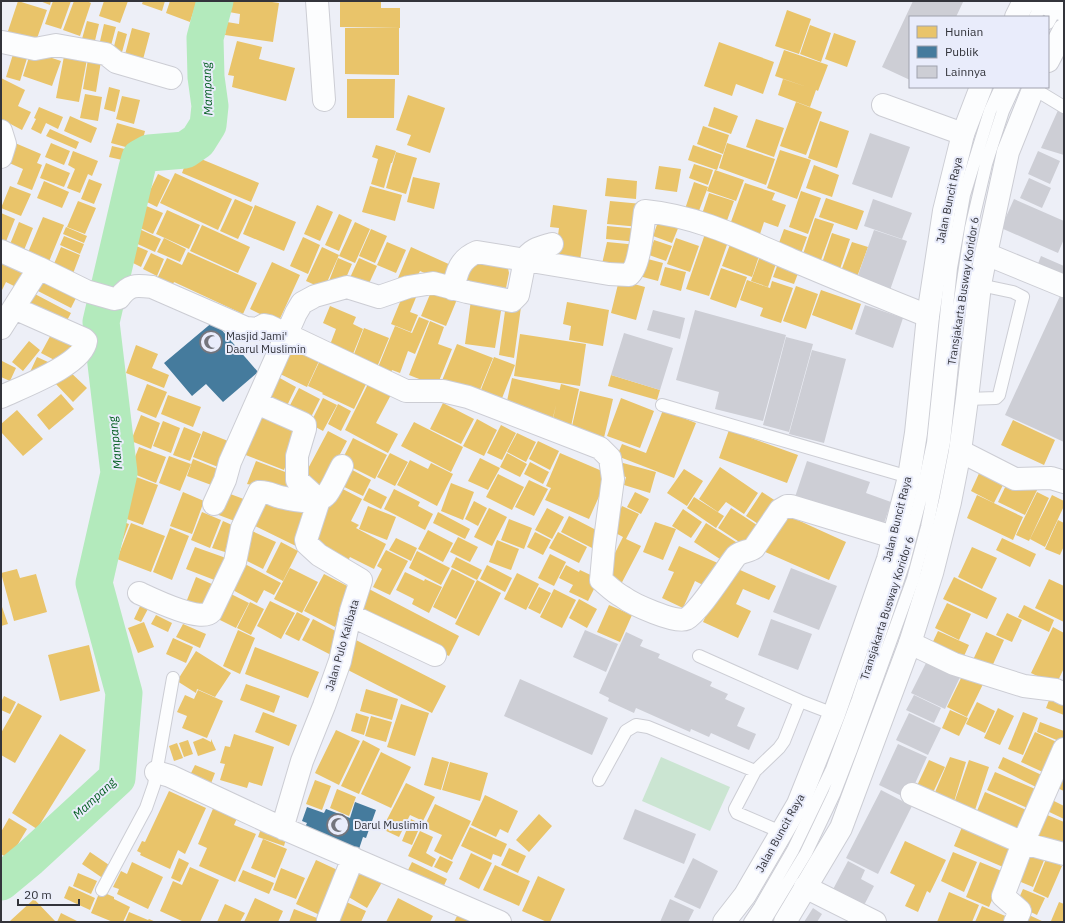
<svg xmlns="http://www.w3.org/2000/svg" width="1065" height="923" font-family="'IBM Plex Sans',sans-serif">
<rect width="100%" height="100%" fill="#edeff7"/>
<!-- green -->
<path fill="#cbe5d2" d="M661 757 730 787 710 831 642 801Z"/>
<!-- homes -->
<path fill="#e9c46a" d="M18 1 47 10 34 47 6 37Z
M40 1H51L50 5Z
M53 1H71L61 29 45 24Z
M74 1H87L91 3 80 36 63 30Z
M104 1H128L120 23 99 16Z
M143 1H165L162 11 142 4Z
M170 1H197L190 22 166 13Z
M230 1H265L279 3 273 42 225 35 227 22 239 24 240 14 229 12Z
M340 1H381V8H400V28L340 27Z
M787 10 811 19 799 54 775 46Z
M87 21 99 24 93 49 80 46Z
M104 24 116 27 109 53 98 50Z
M810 25 831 33 821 62 800 54Z
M132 28 150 33 141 67 123 62Z
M345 28H399V75L345 74Z
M118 31 127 34 121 56 112 54Z
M834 33 856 41 847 67 825 59Z
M237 41 262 47 259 59 295 68 286 101 232 87 234 76 228 75Z
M719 42 774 62 763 94 736 84 732 96 704 86Z
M784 50 828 65 818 91 816 90 810 107 778 95 783 79 807 87 775 76Z
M14 51 28 55 20 81 6 77Z
M31 51 61 61 52 86 23 76Z
M65 51 88 54 79 102 56 98Z
M89 53 102 55 96 92 83 89Z
M1 78 25 90 18 106 31 112 22 130 1 119Z
M347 79H395L394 118H347Z
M109 87 120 90 115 112 104 109Z
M85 94 102 97 98 121 80 118Z
M408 95 445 108 430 153 407 145 411 135 396 130Z
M122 96 140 100 134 124 116 119Z
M796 102 822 112 806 155 780 146Z
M39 107 63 117 58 129 46 123 41 134 31 129 36 119 34 118Z
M714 107 738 116 731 134 708 126Z
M70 116 97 128 91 143 64 131Z
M756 119 784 128 774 157 746 147Z
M820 121 849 131 837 168 808 158Z
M117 123 145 131 140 151 111 143Z
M703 126 729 135 723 154 697 144Z
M50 129 79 142 76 149 46 136Z
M15 143 41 154 37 163 42 165 32 190 17 184 23 169 7 162Z
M51 143 70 151 64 165 45 157Z
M727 143 775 159 766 185 719 168Z
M376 145 396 151 392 163H391L384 188 371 184 378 159 372 157Z
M693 145 722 155 717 170 688 160Z
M112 146 133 151 131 162 109 157Z
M780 150 811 160 797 199 767 188Z
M73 151 98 161 92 176 88 174 80 193 67 188 75 169 68 165Z
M396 152 417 158 406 194 386 188Z
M189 154 259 183 251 202 182 173Z
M46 163 70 173 64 187 40 178Z
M694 164 713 170 708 185 689 178Z
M814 165 839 175 832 197 806 188Z
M659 166 681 169 677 192 655 189Z
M715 170 744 180 736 201 707 191Z
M175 173 232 199 218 230 160 203Z
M158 174 170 180 157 207 145 201Z
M413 177 440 183 434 209 407 202Z
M607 178 637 181 636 199 605 196Z
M89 179 102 184 94 204 81 199Z
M44 181 69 192 62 208 37 198Z
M694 182 708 187 697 216 684 212Z
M745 183 775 193 772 200 786 205 778 227 764 222 758 240 728 230Z
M10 186 31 194 21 216 1 208Z
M370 186 402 195 395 221 362 212Z
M801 191 821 198 808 234 789 227Z
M709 193 734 201 724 229 700 220Z
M826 198 864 211 857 230 819 217Z
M235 199 253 207 238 239 220 231Z
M78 201 96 208 85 234 67 227Z
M610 201 642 204 640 227 607 224Z
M144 205 163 213 153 234 134 225Z
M255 205 296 222 284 251 243 234Z
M317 205 333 212 320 241 304 234Z
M553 205 587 210 580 261 555 258 559 228 550 227Z
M167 210 200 225 189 249 156 234Z
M1 213 15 219 5 244 1 243Z
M339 214 352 220 339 251 325 245Z
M43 217 64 225 48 264 27 255Z
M815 218 834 224 821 260 803 254Z
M659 219 679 226 672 243 653 236Z
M19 222 33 228 22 255 8 249Z
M355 222 370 229 355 263 339 256Z
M202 225 250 247 238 273 190 251Z
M607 226 639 229 638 242 606 239Z
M66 227 87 236 84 243 63 234Z
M137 228 161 239 155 252 131 241Z
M371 229 387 236 375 263 359 256Z
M784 229 807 237 799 259 776 251Z
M706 231 729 239 709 296 686 289Z
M832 233 850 239 840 269 822 263Z
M64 236 84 244 80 254 60 245Z
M303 237 320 245 308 274 290 266Z
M164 238 186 249 180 262 157 252Z
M676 238 699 246 690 272 667 264Z
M732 239 761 250 752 277 722 266Z
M654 240 672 246 666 261 649 255Z
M387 242 406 250 396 273 377 265Z
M607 242 638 245 631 272 602 264Z
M852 242 868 247 857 277 841 271Z
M134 245 148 251 141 267 127 260Z
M61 247 80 255 71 279 51 271Z
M322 247 339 255 324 289 306 281Z
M411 247 453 266 445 282 420 271 413 285 398 278Z
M188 252 257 283 243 314 174 282 171 288 156 281 167 258 182 265Z
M151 253 164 259 157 276 143 269Z
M761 253 778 258 768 287 751 281Z
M476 257 507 263 509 273 505 293 463 285Z
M338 258 352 264 342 287 329 281Z
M359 258 377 266 366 290 348 282Z
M644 258 663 263 658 281 639 276Z
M779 261 800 268 794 284 773 277Z
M1 262 25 275 18 288 6 282 1 292Z
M272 262 300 275 278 323 250 309Z
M665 267 686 272 681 291 660 285Z
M721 268 747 277 736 308 710 299Z
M44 276 78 294 71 308 36 290Z
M619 280 645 287 636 320 611 313Z
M747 280 770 288 772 281 793 288 781 323 760 316 763 308 740 300Z
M796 286 818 294 806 329 783 321Z
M433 287 458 297 446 326 421 316Z
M405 290 417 295 410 312 418 315 411 332 391 324Z
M821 290 861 304 852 330 812 315Z
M33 293 71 313 63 328 25 308Z
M471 300 502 305 495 348 465 344Z
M567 302 609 310 603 346 569 340 571 326 563 324Z
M506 304 521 307 514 358 499 355Z
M330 306 356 317 353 324 363 329 351 359 328 350 336 329 323 323Z
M419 317 429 321 415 354 408 351 400 373 392 370 387 381 374 377 395 326 412 333Z
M430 321 444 327 438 344 452 349 437 386 409 375Z
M364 328 389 338 375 372 351 362Z
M54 329 77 341 64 365 41 353Z
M520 334 586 344 580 386 514 376Z
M29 341 40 350 23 371 12 362Z
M457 344 493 358 477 397 441 383Z
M136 345 158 354 152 368 169 375 164 388 126 373Z
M288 347 319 361 307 387 276 372Z
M37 357 48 362 41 377 30 372Z
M494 357 515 365 499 406 478 397Z
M321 358 368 380 354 409 322 394 323 393 308 386Z
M2 361 16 368 10 381 1 377Z
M67 369 87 388 73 402 54 382Z
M611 375 660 390 657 400 608 386Z
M278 377 296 387 285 410 266 400Z
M512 378 560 390 552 421 505 410Z
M370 380 393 391 376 423 398 434 388 453 345 430Z
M147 384 167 392 156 418 137 410Z
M561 384 579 389 570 431 551 427Z
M299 388 320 399 309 421 287 411Z
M580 391 613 399 603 442 570 435Z
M61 394 74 409 49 430 37 415Z
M168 395 201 407 193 427 161 414Z
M323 398 337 405 323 431 310 424Z
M621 398 654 411 640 448 607 436Z
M443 403 474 419 461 444 430 429Z
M338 404 351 411 341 431 328 424Z
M17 410 43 439 23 456 1 432V424Z
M663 410 696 423 674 478 617 456 622 444 646 453Z
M260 411 301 427 284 470 243 454Z
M141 415 160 423 151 449 131 441Z
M477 419 497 430 484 456 463 446Z
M1013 420 1055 440 1044 465 1001 445Z
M163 421 180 428 171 453 153 446Z
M414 422 463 447 451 472 401 446Z
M501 425 516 433 502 460 487 453Z
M184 427 201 434 190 461 173 455Z
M729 430 798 455 787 483 719 458Z
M203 431 233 443 223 469 193 457Z
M328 431 347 441 322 488 303 478Z
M517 433 536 442 526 462 507 452Z
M353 438 387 455 375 479 341 462Z
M538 441 559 451 550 470 529 459Z
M139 447 166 457 156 483 129 472Z
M390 453 408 462 395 486 377 477Z
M507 453 527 464 520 477 500 467Z
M560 453 609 474 589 519 545 500 551 488 546 486Z
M169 456 191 464 180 491 159 483Z
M480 458 500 468 488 490 468 481Z
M193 459 220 470 214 486 187 476Z
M410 460 428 469 431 463 453 474 437 506 397 485Z
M256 461 296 476 289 495 269 488 247 484Z
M530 462 549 472 543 484 524 474Z
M623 463 656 472 650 493 624 485 626 477 619 475Z
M345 466 371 480 363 496 336 483Z
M720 467 758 493 744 514 726 502 718 512 699 499Z
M684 469 703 481 687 506 667 493Z
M981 469 1005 481 994 503 971 491Z
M498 474 524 487 512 510 486 497Z
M131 475 158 485 143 525 116 515Z
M1009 479 1042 480 1025 515 998 502Z
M529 480 548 489 534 516 515 507Z
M451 483 474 492 463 520 441 511Z
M335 485 362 499 351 521 359 525 356 528 386 544 374 569 350 557 345 566 313 543Z
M369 488 387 497 381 509 363 500Z
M394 489 420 502 418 506 433 514 425 530 384 509Z
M183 492 204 501 192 534 170 526Z
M225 492 249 501 240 523 216 514Z
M635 492 649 499 641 514 627 507Z
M762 492 782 505 766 529 746 516Z
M1037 492 1049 498 1029 541 1016 535Z
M263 495 313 518 298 547 249 523Z
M977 495 1023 517 1013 540 967 518Z
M1052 495 1064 501V506L1045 547 1030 539Z
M694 497 724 516 716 528 687 508Z
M474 501 487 508 478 526 465 519Z
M368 506 396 517 387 540 359 529Z
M622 506 639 514 626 539 641 546 619 588 602 579 623 537 610 530Z
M489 508 507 517 492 546 474 537Z
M547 508 564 517 552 539 535 530Z
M731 508 763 529 750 549 718 528Z
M683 509 702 522 691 538 672 526Z
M202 512 221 520 210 548 191 540Z
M438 512 470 529 465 539 433 523Z
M780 512 846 542 829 580 763 551Z
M569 516 602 533 594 549 561 532Z
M115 519 129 524 116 558 103 553Z
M509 519 532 528 524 549 501 540Z
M1058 520 1064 523V546L1060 555 1045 549Z
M223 521 232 525 225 552 212 548Z
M655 522 676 529 663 560 643 552Z
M131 523 165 536 151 572 117 559Z
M706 523 739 544 726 563 694 542Z
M170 528 189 536 172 580 153 572Z
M428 530 453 543 443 562 418 549Z
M252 531 276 542 263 569 241 558Z
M535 532 551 540 543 555 527 547Z
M558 532 587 547 579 563 549 548Z
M458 537 478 547 470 562 450 552Z
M396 538 417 548 411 561 389 550Z
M1002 538 1036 554 1030 567 996 550Z
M497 540 519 549 511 570 489 562Z
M281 542 298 551 283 581 266 572Z
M679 546 720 564 709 588 695 581 683 608 662 598 674 572 668 570Z
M195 547 226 558 217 581 186 569Z
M972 547 997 558 982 589 958 577Z
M386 550 408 561 390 595 373 587 382 569 377 566Z
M417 551 450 568 441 585 409 568Z
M550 554 566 562 554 586 538 578Z
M456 557 482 570 477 580 451 567Z
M243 563 281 583 274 595 264 590 257 603 229 588Z
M487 565 512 578 505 592 480 579Z
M566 565 579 572 580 570 599 579 588 601 569 592 573 585 559 578Z
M729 565 776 586 769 600 743 589 736 604 751 611 738 638 703 622Z
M290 568 318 582 302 613 274 599Z
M17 569 20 578 36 574 47 612 14 621 1 573Z
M452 569 475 581 456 619 433 607Z
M405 572 424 581 425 579 442 587 429 613 412 604 414 599 396 590Z
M517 573 539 584 526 610 504 599Z
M324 574 355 590 335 627 304 611Z
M196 577 214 585 204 607 187 600Z
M954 577 997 598 987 619 943 599Z
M1049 579 1064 586V622L1035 608Z
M477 580 501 593 479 636 455 624Z
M539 587 551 593 540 614 528 608Z
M369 589 459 636 449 656 428 647 357 612Z
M554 589 576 600 562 628 540 617Z
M231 594 249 603 236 628 218 619Z
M579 599 597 609 587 628 569 618Z
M270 601 295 613 281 639 257 626Z
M250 602 264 609 251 635 237 628Z
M947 603 971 614 959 640 935 628Z
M1 604 8 624 1 626Z
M141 604 149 607 141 622 134 619Z
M609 605 632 615 620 642 597 632Z
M1024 605 1054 620 1049 632 1018 617Z
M297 612 310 619 299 641 285 634Z
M1007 613 1022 620 1012 642 996 635Z
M156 615 172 623 168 632 151 624Z
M313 619 343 635 333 656 302 640Z
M144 622 154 647 138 653 128 628Z
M183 624 206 634 200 648 176 637Z
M1053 627 1064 633V668L1056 685 1031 673Z
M238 630 255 638 240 674 223 666Z
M938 631 969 645 960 665 929 650Z
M986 632 1004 640 990 671 972 662Z
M173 638 193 647 186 663 166 654Z
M356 640 446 686 432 713 342 667Z
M89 645 100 691 60 701 48 655Z
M255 647 319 672 308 698 245 674Z
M196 651 231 673 215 697 197 689 196 693 177 681Z
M965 670 986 678 967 717 947 707Z
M246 684 280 696 274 713 240 700Z
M366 689 398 699 392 720 360 711Z
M198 690 223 701 207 738 182 728 187 716 177 712 185 695 194 699Z
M1051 695 1064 700V715L1046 708Z
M4 696 16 702 10 714 1 710V702Z
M977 702 995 711 985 733 966 724Z
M18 703 42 716 15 763 1 755V733Z
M401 704 429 713 415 756 387 747Z
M998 708 1014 716 1000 745 984 738Z
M950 710 968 718 959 736 942 728Z
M263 712 297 725 289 746 255 732Z
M1023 712 1038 718 1023 755 1008 749Z
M356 713 369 717 364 735 351 731Z
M371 716 392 722 386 742 365 736Z
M1040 722 1064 731V743L1037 732Z
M336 730 360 741 339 785 315 773Z
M1035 732 1061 744 1047 774 1021 762Z
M60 734 86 750 37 829 12 813Z
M234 734 274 747 262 786 249 782 247 788 220 780 225 764 220 763 225 746 230 747Z
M203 738 211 742V739L216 750 198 756 193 742Z
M188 740 193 754 184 757 179 743Z
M363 740 380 749 359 794 341 786Z
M177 743 183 758 174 761 169 746Z
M381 752 411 767 391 808 361 794Z
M432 757 449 762 441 790 424 785Z
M950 757 966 762 953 805 933 797Z
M1003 757 1046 777 1040 789 998 768Z
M929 760 945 767 930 799 914 792Z
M969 760 989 767 975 810 954 803Z
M450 762 488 773 480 801 442 790Z
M195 765 215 773 210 786 189 777Z
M1064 769V791L1055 787Z
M995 772 1040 791 1032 810 987 790Z
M315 780 331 786 322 810 306 804Z
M406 783 435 797 423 821 410 815 399 837 382 829Z
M337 789 356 797 349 816 330 808Z
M169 791 206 808 185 854 178 850 170 869 140 855 141 853 137 851 142 841 145 842Z
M985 792 1031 812 1020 838 974 818Z
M485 795 518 811 508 833 500 829 496 837 471 825Z
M1048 798 1064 806V819L1043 809Z
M215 804 239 814 234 825 256 834 235 882 199 866 207 848 198 844Z
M435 804 471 821 452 860 434 851 442 835 424 827Z
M1040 812 1064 822V851L1030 836Z
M539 814 552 826 529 852 516 840Z
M9 818 27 829 9 859 1 854V832Z
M411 819 421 824 412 845 402 841Z
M965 820 1014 841 1003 867 954 846Z
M263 823 288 832 284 846 258 837Z
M470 827 507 844 501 857 493 854 491 860 461 846Z
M420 831 433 837 426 853 436 859 432 867 408 856Z
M263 839 287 849 275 878 251 868Z
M905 841 946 860 930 893 927 891 918 912 905 906 915 885 890 873Z
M509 848 526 856 518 873 501 865Z
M1024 849 1045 858 1033 887 1011 878Z
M90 852 112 867 104 879 82 864Z
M953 852 977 862 964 892 941 881Z
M471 853 492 863 479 889 459 879Z
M440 856 453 862 447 873 434 867Z
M179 858 189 863 180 882 171 878Z
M1046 859 1062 866 1048 898 1033 891Z
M316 860 344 873 324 917 296 904Z
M132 862 163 877 148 909 117 894 119 889 113 887 121 871 127 874Z
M359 862 385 877 367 908 342 893Z
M412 862 447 879 441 892 406 874Z
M980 862 1004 872 989 907 966 897Z
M495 865 530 881 519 906 483 890Z
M190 867 219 880 200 922H184L160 911 173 881 182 885Z
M281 868 305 878 296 899 273 890Z
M243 870 274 883 269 894 238 881Z
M78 873 97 881 91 894 73 886Z
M538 876 565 889 550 922H547L522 911Z
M69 886 95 898 90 910 64 898Z
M1023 889 1045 898 1037 915 1016 905Z
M100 891 114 897V899L130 907 123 922H113L91 913Z
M949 892 979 905 972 922H937Z
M255 898 283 911 278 922H244Z
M398 898 433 916 430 922H386Z
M34 899 55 921 11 922 10 921Z
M342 900 366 911 361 922H332Z
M1059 902 1064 904V922H1054L1051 921Z
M225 904 245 913 240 922H217Z
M982 906 1010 918 1008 922H975Z
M461 908 478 922H454Z
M294 909 327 922H289Z
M129 912 148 920 149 919 156 922H125Z
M61 913 79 922H57Z
M1029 915 1044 922H1026Z"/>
<!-- public -->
<path fill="#457b9d" d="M214 321 258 372 223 402 206 384 192 396 164 363Z
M355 802 376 810 366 838 363 837 359 849 305 827 307 823 302 821 307 807 324 813 326 809 350 818Z"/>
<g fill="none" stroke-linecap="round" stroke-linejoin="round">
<!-- river -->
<path stroke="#b3eabc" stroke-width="37" d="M1 882 30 858 117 778 124 693 94 583 119 473 101 322 137 168 140 158 149 153 185 150 198 141 208 125 210 106 206 77 205 38 215 1"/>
</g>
<!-- building -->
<path fill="#cdced5" d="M913 1H960L963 2 956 17H910V80L882 67Z
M1059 108 1064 110V155L1041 148Z
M870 133 910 147 892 198 852 184Z
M1038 151 1060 161 1050 184 1028 174Z
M1029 178 1051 188 1042 208 1020 198Z
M873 199 912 213 902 239 864 226Z
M1014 199 1064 221V239L1058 253 1001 228Z
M874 230 907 241 889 293 856 281Z
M1041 256 1064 266V283L1035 271Z
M1060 296 1064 298V442L1005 415Z
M865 305 903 318 893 348 855 334Z
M653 310 685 318 680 339 647 330Z
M695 310 786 335 763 421 715 409 719 392 676 380Z
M624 333 673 348 660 390 611 375Z
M786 337 813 344 789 432 763 425Z
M812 350 846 359 824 443 789 434Z
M807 461 870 482 866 493 891 502 881 533 793 503Z
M791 568 837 586 819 630 773 612Z
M771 619 812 634 798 670 758 655Z
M585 630 618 644 606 672 573 657Z
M626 632 643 640 640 646 660 654 658 658 712 682 710 686 728 694 725 699 745 708 737 726 756 734 749 750 711 733 709 737 691 729 690 732 636 708 634 713 608 701 609 698 599 693Z
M929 657 962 673 945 709 911 693Z
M520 679 608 718 592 755 504 716Z
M914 695 941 708 934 723 906 710Z
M909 713 941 728 928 755 896 740Z
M898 744 927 757 908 799 879 785Z
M881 790 912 806 878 874 846 858Z
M635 809 696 834 684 864 623 839Z
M693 858 718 871 700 909 674 897Z
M848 861 865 870 861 879 874 886 861 911 830 895Z
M670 899 694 910 688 922H660Z
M813 908 822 914 817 922H804Z"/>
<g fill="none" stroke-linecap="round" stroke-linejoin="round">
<!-- lane casing -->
<g stroke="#cccdd4" stroke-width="14">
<path id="lane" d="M1035 17 1044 1
M1048 23 1059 3
M1031 87 1064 107
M967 399 996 398 999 395 1023 297 1013 292 980 285
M662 405 909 477
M699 656 800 701 834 714
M755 771 779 748 784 741 800 701
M599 780 626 731 636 725 648 727 755 771 735 809 737 813 781 832
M102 890 146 808 154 785 173 678
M750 922 760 907 793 850 832 769 858 699 904 562 924 485 933 443 951 268 964 195 990 111 1001 87
M764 922 806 853 834 794 851 750 913 579 927 527 944 442 956 327 971 228 986 164 1003 111 1014 87"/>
</g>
<!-- street casing -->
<g stroke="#cccdd4" stroke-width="24">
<path id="street" d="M317 1 324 100
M1037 1 1064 10
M2 42 35 49 56 45 106 54 116 62 171 78
M883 105 963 134
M1 131 5 144 1 157
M1 251 39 268 1 328
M986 254 1064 286
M39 268 86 291 114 299 119 298C129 284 136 285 152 287L246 328 257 329 264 325 269 326 406 391H443L468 397 600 448 610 458 613 479 604 547 601 580C608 586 615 593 623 597 632 604 676 624 686 619 699 612 725 570 736 556 741 551 749 552 754 548L780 510 787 506H791L893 537
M453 289C457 271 460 259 477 252L609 274 629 275C640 267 643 225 645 211 698 216 745 240 792 260 837 279 883 298 928 316
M1 397C22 387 83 365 86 341L84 339 14 308
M257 403 302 423 305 425V429L297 456V480L319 500 306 540 307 544 319 555 361 580 351 611 340 661 324 706 302 761 284 822V829
M960 451 1015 479 1051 478 1064 482
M214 504 225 480 230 462 296 313 302 303 315 296 347 287 379 297 408 287 433 283 467 292 512 301 518 295 525 260C530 249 542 247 552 244
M139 593C152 599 201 623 211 612L235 562 242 528 259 492C266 491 273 495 280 497 293 500 317 506 327 494 333 486 337 475 342 466
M350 615 435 655
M910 643 954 664 1024 686 1056 690 1064 694
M156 772 170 776 273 824 500 922
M912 794 1023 843 1064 854
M805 887 875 922
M328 920 353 858
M1015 922 1020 911 1003 896 1023 843 1064 749"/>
</g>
<!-- primary casing -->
<g stroke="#cccdd4" stroke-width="24">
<path id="primary" d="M1016 17 1024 1
M1048 61 1064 30
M724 922 745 895 798 804 834 714 888 559 909 477 916 433 928 316 944 211 963 134 981 87
M785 922 841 828 910 643 932 573 950 502 960 451 967 399 980 285 986 254 1008 152 1034 87"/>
</g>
<!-- lane -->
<use href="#lane" stroke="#fcfdfe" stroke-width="12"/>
<!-- street -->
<use href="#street" stroke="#fcfdfe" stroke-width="22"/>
<!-- primary -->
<use href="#primary" stroke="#fcfdfe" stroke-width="22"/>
</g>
<!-- icons -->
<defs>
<g id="mosque-ring" transform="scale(1.15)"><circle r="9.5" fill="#e9ecfb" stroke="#74757d" stroke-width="1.5"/><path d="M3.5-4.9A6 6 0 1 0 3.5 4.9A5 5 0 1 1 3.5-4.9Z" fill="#74757d"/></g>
</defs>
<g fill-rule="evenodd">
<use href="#mosque-ring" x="211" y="342"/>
<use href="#mosque-ring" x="338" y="825"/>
</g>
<g text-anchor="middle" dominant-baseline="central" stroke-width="4" stroke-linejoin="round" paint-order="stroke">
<!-- street labels -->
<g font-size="11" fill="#33343b" stroke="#e9ecfb">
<text transform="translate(949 200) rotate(-78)">Jalan Buncit Raya</text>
<text transform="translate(963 291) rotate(-81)">Transjakarta Busway Koridor 6</text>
<text transform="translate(897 519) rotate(-76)">Jalan Buncit Raya</text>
<text transform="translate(887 608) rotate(-72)">Transjakarta Busway Koridor 6</text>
<text transform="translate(342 645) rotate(-74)">Jalan Pulo Kalibata</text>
<text transform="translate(780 833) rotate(-61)">Jalan Buncit Raya</text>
</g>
<!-- poi labels -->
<g font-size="11" fill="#33343b" stroke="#e9ecfb" text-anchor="start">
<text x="226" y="336">Masjid Jami'<tspan x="226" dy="13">Daarul Muslimin</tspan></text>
<text x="354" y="825">Darul Muslimin</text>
</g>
<!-- water labels -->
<g font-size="12" font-style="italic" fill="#015c1e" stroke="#e9ecfb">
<text transform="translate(207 89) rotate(-92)">Mampang</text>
<text transform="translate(115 443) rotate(-96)">Mampang</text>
<text transform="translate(94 798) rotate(-43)">Mampang</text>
</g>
</g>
<!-- border -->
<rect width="1065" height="923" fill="none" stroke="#33343b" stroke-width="4"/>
<!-- legend -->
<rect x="909" y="16" width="140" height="72" fill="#e9ecfb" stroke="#a0a2ae"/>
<rect x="917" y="26" width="20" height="12" fill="#e9c46a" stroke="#a0a2ae"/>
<text x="945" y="36" font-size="12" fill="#33343b">Hunian</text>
<rect x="917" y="46" width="20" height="12" fill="#457b9d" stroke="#a0a2ae"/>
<text x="945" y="56" font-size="12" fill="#33343b">Publik</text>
<rect x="917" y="66" width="20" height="12" fill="#cdced5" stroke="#a0a2ae"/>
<text x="945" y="76" font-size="12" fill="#33343b">Lainnya</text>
<!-- scale -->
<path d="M18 899v6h61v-6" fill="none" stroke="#33343b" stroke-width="2"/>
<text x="24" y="899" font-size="12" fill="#33343b" stroke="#e9ecfb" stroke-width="3" paint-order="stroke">20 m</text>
</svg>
